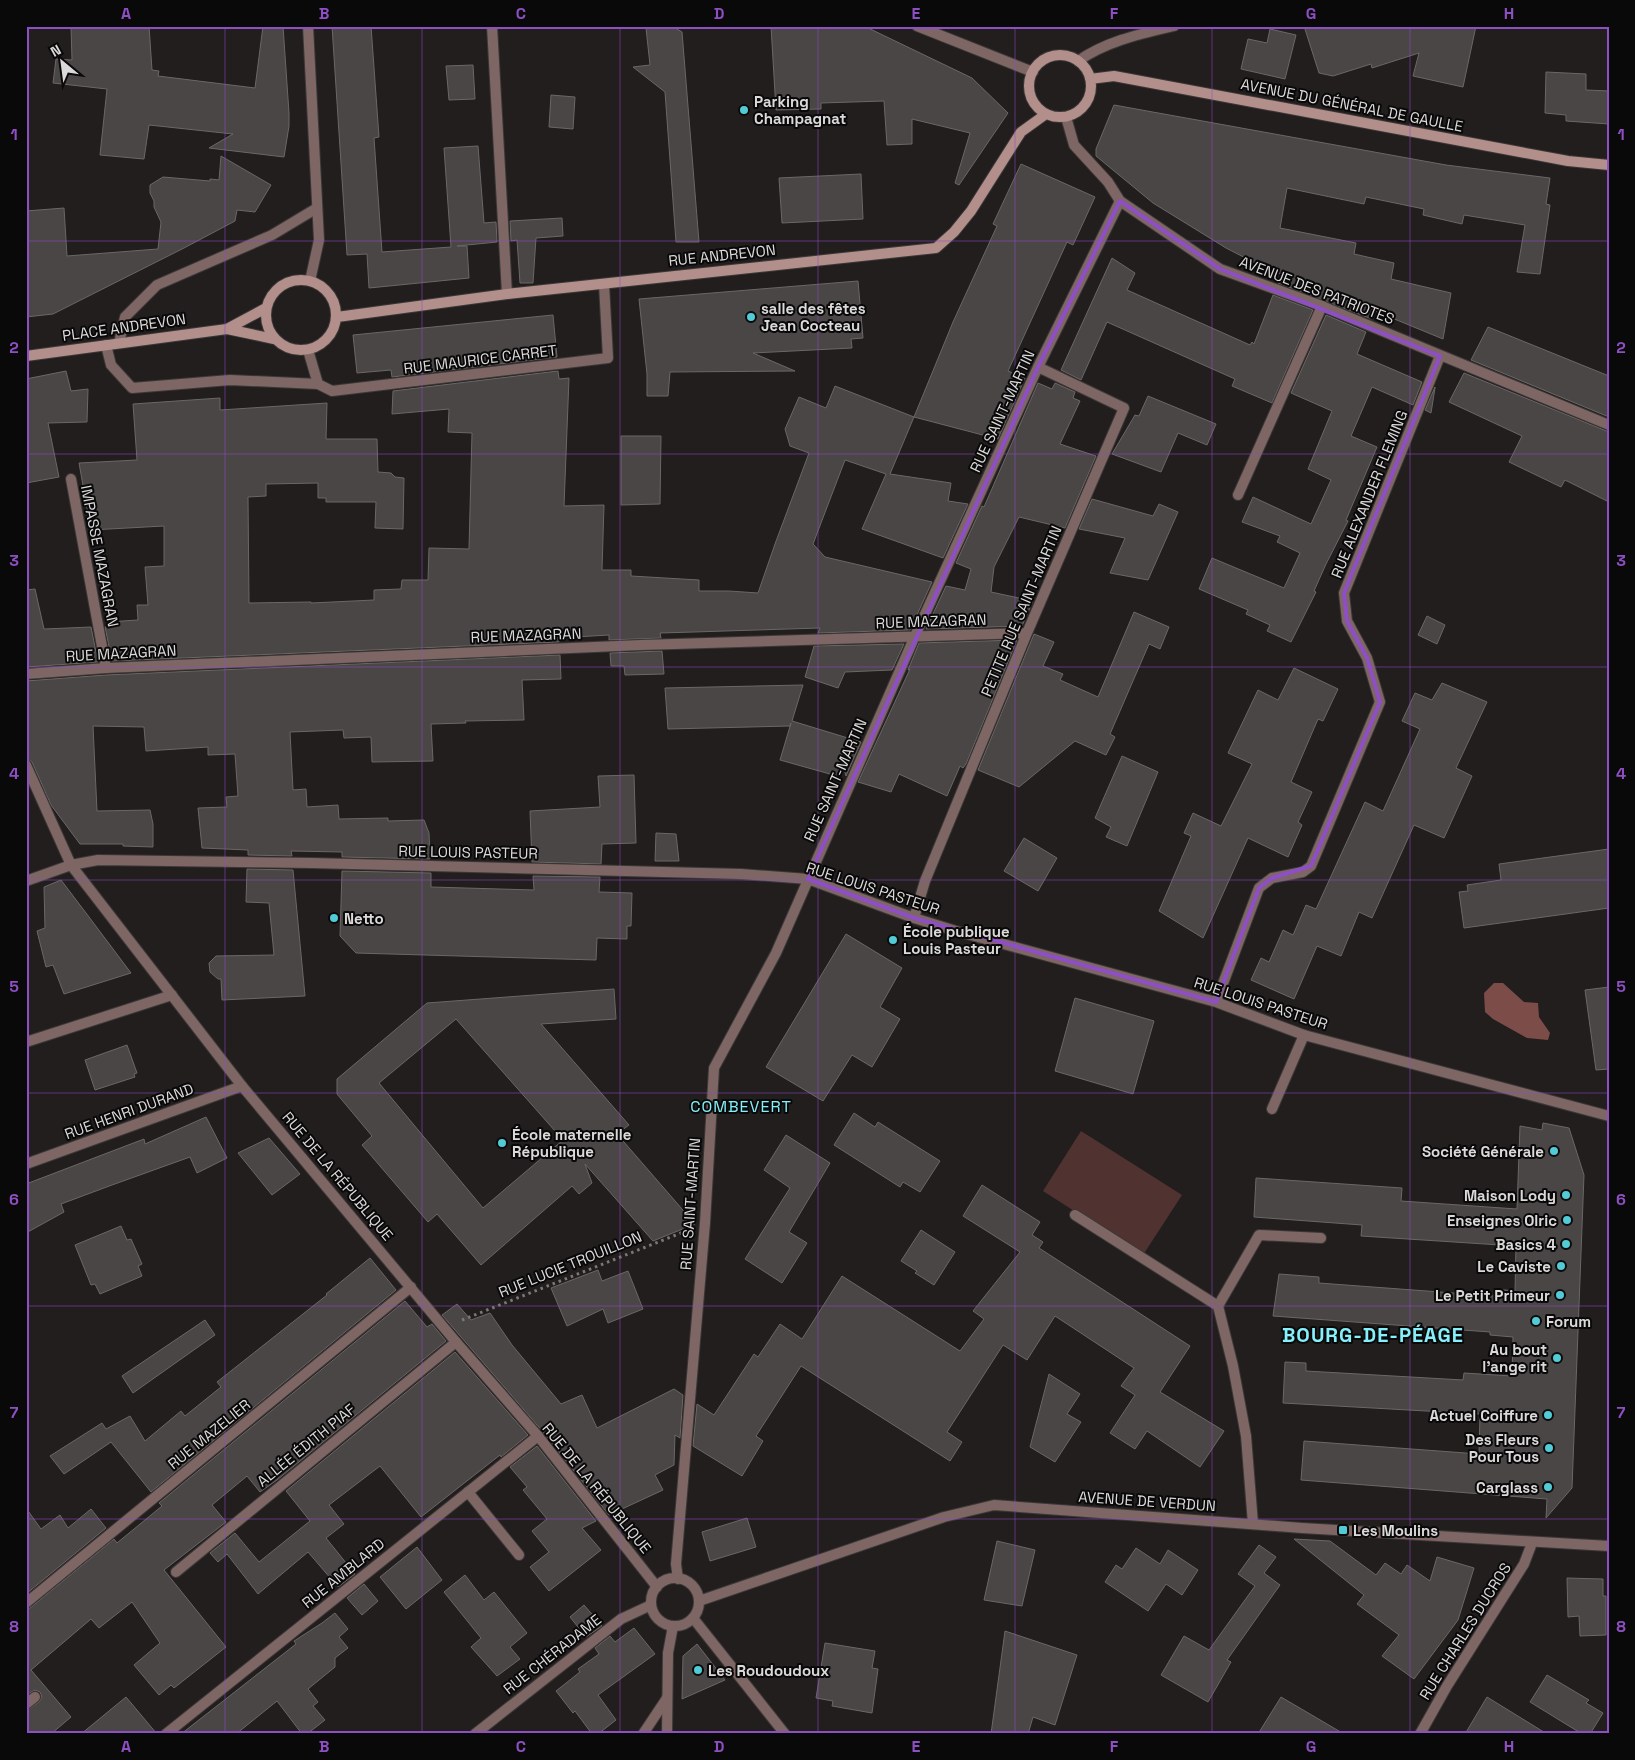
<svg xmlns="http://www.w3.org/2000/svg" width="1635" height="1760" font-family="'Space Grotesk',sans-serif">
<rect width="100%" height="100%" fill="#221e1e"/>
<!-- green -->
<path fill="#503230" d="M1081 1131 1182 1195 1143 1255 1043 1191Z"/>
<!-- water -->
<path fill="#7b4c48" d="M1494 983H1503L1524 1002 1538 1003 1539 1017 1550 1033 1548 1040 1527 1038 1493 1019 1485 1012 1484 993Z"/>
<!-- building -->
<path fill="#4a4646" stroke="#6b6767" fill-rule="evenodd" d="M71 26H149L152 70 159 71 158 76 255 88 263 26H283L289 113V126L284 157 209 148 233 134 149 125 144 159 100 155 107 89 53 83 56 59 72 60Z
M332 26H371L379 137 374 138 382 252 451 247 444 148 478 146 484 223 496 222 497 242 457 246H467L469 278 369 288 367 254 347 255Z
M672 26 682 32 699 242H676L665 92 633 67 650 65 646 28Z
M771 26H864L972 78 1008 113 959 185 955 183 970 133 912 119V144L887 145 884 101 821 103V109L776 110Z
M1304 26H1476L1463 87 1413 76 1419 53 1372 68 1371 64 1333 76 1319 73Z
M1270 29 1296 35 1285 79 1241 69 1248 39 1267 43Z
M473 65 475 99 449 100 446 66Z
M1546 72 1586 74V90L1609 91V124L1566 121V115L1545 113Z
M551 95 575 97 573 129 549 127Z
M1114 105 1446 165 1550 178 1546 204 1550 205 1540 274 1517 272 1525 225 1464 215 1462 224 1423 215 1424 209 1366 197 1364 204 1287 188 1280 228 1356 243 1354 254 1394 263 1391 279 1451 293 1443 339 1375 311 1372 319 1278 283 1281 274 1259 265 1226 248 1153 203 1096 156V149Z
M221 156 271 185 255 212 237 210 235 221 184 248 53 314 26 317V211L64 208 67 256 158 249 161 222 154 207V201L150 193V185L163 177 210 181V179L219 180Z
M1021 164 1095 197 1073 245 1067 242 1008 371 1025 378 998 439 914 417 953 322 997 226 993 224Z
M861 174 863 219 782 223 779 178Z
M562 218 563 236 536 238 533 283H520L517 240 511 241 510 221Z
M1112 258 1135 273 1127 290 1250 345 1252 342 1254 344 1273 295 1313 310 1272 403 1232 386 1235 379 1107 322 1081 380 1061 370Z
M858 281 863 338 851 339 852 348 753 353 795 371 670 372 668 396H647V374L639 299Z
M553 315 557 357 392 377 391 370 357 373 353 335Z
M1326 315 1366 332 1357 354 1422 382 1413 405 1372 387 1351 436 1377 447 1346 520 1348 521 1326 564 1314 591 1316 592 1291 642 1267 631 1270 625 1246 614 1248 610 1199 589 1212 558 1284 588 1300 553 1277 542 1280 536 1242 522 1253 497 1311 524 1331 480 1308 469 1332 411 1291 393Z
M1488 327 1609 376V417L1471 360Z
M66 371 71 391 88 389 87 422 48 423 59 477 26 483V379Z
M558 371 559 379 569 378 564 506 604 505 602 570H631V576L699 580V591H729L758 593 775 544 809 453 790 446 785 429 799 397 826 408 835 386 914 417 890 474 951 483 948 501 968 504 943 558 862 529 886 474 845 460 813 544 825 557 932 582 910 630 818 633 820 628 694 632 660 633 661 638 609 640V635L558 638 559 642 112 661 105 627H108L107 622 138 620 137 605H148L145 567 164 566V526L91 530 79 463 137 460 133 404 220 398V410L327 403 326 439H377L378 472 391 473 395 477 404 478 403 529 375 528 376 502H326V498H318V483L266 484V496L248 497 249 603 311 602V603L374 600V590L401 589 402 580H428L429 548 469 549 472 433 448 432 449 409 392 414 393 391Z
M1464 373 1609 432V502L1565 480 1561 487 1509 462 1522 436 1449 402Z
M1038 383 1052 389 1055 383 1075 392 1073 398 1080 401 1060 444 1096 456 1065 528 1019 517 994 567 991 592 1033 601 1022 626 926 629 946 586 965 590 971 569 956 563 982 506 984 507Z
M1435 387V388L1431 413 1425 410Z
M1148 396 1216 424 1207 445 1178 433 1161 472 1112 454 1135 415 1139 416Z
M621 436H661L660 504 621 505Z
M1092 499 1153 516 1159 504 1178 512 1148 580 1110 573 1125 538 1079 529Z
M35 589 44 629 91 627 98 662 26 667V590Z
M1134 612 1169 627 1160 649 1149 644 1110 734 1115 737 1106 755 1075 741 1019 787 978 770 1034 634 1054 642 1043 666 1063 674 1060 680 1098 697Z
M1427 616 1445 625 1437 644 1418 635Z
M1017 640 966 764 963 768 960 766 947 796 899 774 891 792 858 782 910 669 908 670 919 643Z
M904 644 892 670 845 672 838 688 805 677 814 646Z
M662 651 664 674 625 675 624 666H611L610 653Z
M560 655 561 679 522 680 524 720 465 721 466 723 431 724 433 761 372 762 371 737 344 738 343 730 290 732 293 790 306 789 307 807 338 805 339 819 388 818V821L424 820 429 833 430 859 342 857V852L291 851 292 856 248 855V850L202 848 198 808 227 807 226 797 238 796 235 754 208 755V747L146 751 144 727 93 726 97 811 150 810 153 824V847L123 846V844H80L51 805 32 762 26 758V681L106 675Z
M1294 668 1338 689 1323 721 1318 719 1291 782 1312 792 1298 822 1302 825 1288 857 1248 838 1203 938 1159 911 1191 836 1184 833 1193 813 1221 826 1252 764 1228 753 1258 690 1278 700Z
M1442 683 1487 702 1456 768 1472 776 1444 838 1414 825 1372 918 1359 912 1341 956 1317 946 1294 999 1251 980 1261 958 1269 962 1283 930 1293 935 1306 905 1316 909 1365 802 1383 811 1420 729 1402 721 1415 693 1432 700Z
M803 685 792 721 861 742 846 776 843 765 837 776 780 760 791 723 790 726 668 729 665 688Z
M1122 756 1158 772 1127 846 1106 837 1111 827 1095 818Z
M634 775 636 843 602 844 601 864 532 862 530 811 600 807 598 776Z
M656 833 676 834 679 861H655Z
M1024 838 1057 858 1038 891 1004 871Z
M1609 849V908L1464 928 1459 892 1468 891 1467 885 1501 880 1499 864Z
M247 869 293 870 305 996 222 1000 221 979H218L210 972 209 963 216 956 274 955 269 903 246 902Z
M342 871 431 873V887L534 890 533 876 600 877 599 892 632 893 631 926H627V939L597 938 596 960 356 953 340 936Z
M61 880 86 913 131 973 64 994 53 965 46 967 37 931 45 928 44 887Z
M846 934 902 968 880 1007 900 1019 872 1067 852 1055 823 1101 766 1067Z
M1609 987V1069L1596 1070 1585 990Z
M614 989 616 1019 541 1024 629 1125 617 1134 695 1224 653 1241 585 1164 592 1183 579 1194 572 1186 481 1265 437 1214 428 1222 362 1145 372 1136 337 1094V1079L427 1003ZM456 1019 563 1140 483 1208 379 1083Z
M1075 998 1154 1021 1133 1094 1055 1071Z
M127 1045 137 1073 134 1074 135 1077 95 1090 85 1060Z
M854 1113 875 1127 878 1122 940 1161 920 1192 903 1182 900 1187 834 1145Z
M206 1117 227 1158 197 1173 190 1157 112 1185 61 1204 64 1212 26 1233V1184L144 1139 145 1144Z
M1543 1123 1569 1128 1584 1175 1572 1488 1546 1518 1547 1499 1301 1480 1304 1441 1479 1454 1480 1414 1283 1403 1285 1362 1306 1363V1371L1463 1380 1464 1373 1512 1376 1513 1337 1490 1335V1332L1273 1316 1279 1274 1319 1277V1283L1494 1296 1495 1289 1515 1291 1516 1246 1361 1236 1362 1225 1254 1217 1256 1178 1402 1188 1401 1201 1517 1209 1520 1126 1542 1130Z
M786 1135 830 1163 789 1232 807 1243 782 1283 745 1259 790 1188 764 1170Z
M269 1138 300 1174 272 1195 238 1153Z
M982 1185 1040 1222 1032 1235 1043 1242 1039 1248 1190 1346 1160 1392 1224 1431 1200 1467 1147 1431 1135 1449 1110 1433 1135 1395 1121 1386 1134 1368 1055 1316 1027 1360 1003 1345 947 1432 962 1442 950 1461 801 1366 756 1436 763 1441 742 1476 693 1446 697 1404 714 1415 754 1354 758 1357 780 1324 802 1339 842 1276 960 1351 984 1319 973 1311 1020 1252 963 1216Z
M121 1226 127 1240 131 1239 142 1264 138 1266 142 1276 100 1294 95 1284 91 1285 75 1245Z
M921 1230 955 1252 934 1285 915 1273 917 1271 901 1261Z
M370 1258 396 1290 151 1492 111 1442 64 1474 50 1456 102 1423 106 1429 130 1416 145 1441 181 1411 185 1416 221 1387 217 1382 327 1295 326 1294Z
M598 1270 602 1281 628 1271 643 1309 608 1323 603 1309 567 1326 551 1288Z
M405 1301 427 1327 432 1324 446 1341 277 1480 260 1492 247 1476 212 1505 226 1522 164 1570 226 1647 174 1688 171 1685 159 1695 134 1665 160 1643 132 1602 99 1628 91 1619 31 1670 71 1717 51 1734H26V1711L39 1702 42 1697 40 1692 35 1690 26 1695V1610L30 1608 114 1539 117 1543 162 1506 159 1503Z
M457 1304 471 1320 490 1313 512 1345 561 1404 582 1395 597 1428 674 1389 683 1395 680 1438 675 1435 674 1465 655 1475 663 1490 609 1515 543 1432 442 1315Z
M205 1320 215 1335 133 1393 122 1376Z
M455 1352 528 1435 501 1457 500 1455 421 1517 380 1466 329 1505 344 1524 326 1538 355 1574 338 1587 308 1552 258 1594 227 1554 218 1562 210 1553 235 1533 259 1562 310 1521 286 1491Z
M1049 1374 1080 1394 1067 1414 1081 1422 1055 1462 1030 1447Z
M537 1446 596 1521 582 1528 601 1550 549 1591 530 1567 549 1552 532 1531 547 1519 523 1490 527 1487 510 1467Z
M26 1508 41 1529 60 1515 68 1528 91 1509 106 1528 26 1594Z
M747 1518 756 1547 710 1561 702 1532Z
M1294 1539 1330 1541 1376 1575 1385 1563 1401 1574 1407 1565 1430 1581 1437 1557 1474 1568 1458 1620 1414 1679 1382 1656 1399 1635 1357 1604 1364 1595Z
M997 1541 1035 1550 1022 1606 984 1600Z
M1259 1545 1276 1557 1264 1573 1280 1585 1227 1660 1231 1662 1208 1702 1161 1675 1184 1636 1209 1650 1255 1586 1238 1574Z
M417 1547 442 1580 406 1609 380 1577Z
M1136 1548 1160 1564 1168 1550 1198 1570 1182 1595 1166 1584 1148 1611 1105 1582 1116 1565 1122 1569Z
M465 1575 484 1600 494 1592 527 1633 510 1647 520 1659 497 1676 471 1647 481 1638 444 1592Z
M1567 1578 1603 1579V1596H1606V1635L1580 1636 1579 1616 1568 1617Z
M364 1584 378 1601 362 1615 347 1598Z
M584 1605 602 1626 586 1637 570 1617Z
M335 1613 348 1629 339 1637 348 1648 335 1658V1667L308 1689 318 1702 313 1706 325 1720 307 1734H302L277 1701 236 1734H181L296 1644 294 1641 322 1623Z
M634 1628 655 1654 598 1695 616 1720 598 1734H592L575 1711 573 1713 556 1691 580 1672 578 1669 599 1654 595 1648 610 1636 615 1642Z
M1005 1631 1077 1655 1055 1725 1033 1717 1028 1734H991Z
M825 1643 875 1651 872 1668 878 1669 872 1713 832 1706 833 1701 816 1698Z
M697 1644 725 1680 682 1699 683 1656Z
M1547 1675 1589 1700 1586 1703 1603 1713 1590 1734H1582L1530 1702Z
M126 1697 157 1734H81Z
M1281 1697 1344 1734H1258Z
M1487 1697 1547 1734H1465Z"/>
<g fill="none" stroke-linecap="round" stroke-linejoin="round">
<!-- service casing -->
<g stroke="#3c3838" stroke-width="12">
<path id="service" d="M119 343 125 317 157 285 272 235 317 208
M106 345 111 365 132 388 230 380 318 384
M71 479 106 668
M1238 495 1322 306
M26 1042 172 995
M1272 1109 1304 1035
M1218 1306 1259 1235 1321 1238
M468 1492 519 1555
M176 1572 456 1342
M26 1704 35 1697
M643 1734 667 1698"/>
</g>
<!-- minor casing -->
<g stroke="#3c3838" stroke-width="12">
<path id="minor" d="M492 26 507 294
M1078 61C1107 41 1140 34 1174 26
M308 350 318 384 332 391 608 358 604 284
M26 674 106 668 641 645 1027 633
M26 881 71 865 98 860 312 863 741 874 808 879 914 918 956 931 1216 1002 1304 1035 1609 1116
M914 918 925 881 1027 633 1124 408 1038 367
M1216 1002 1259 888 1272 878 1303 872 1311 866 1380 702 1367 658 1347 621 1344 593 1440 356
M26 1164 242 1086
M1075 1215 1218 1306 1233 1366 1246 1436 1253 1524
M678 1579 676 1564 705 1223 714 1068 776 953 915 636 1038 367 1120 201
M26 1603 411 1287
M693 1618 785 1734
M166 1734 538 1436
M475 1734 621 1619 651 1605
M667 1734 668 1653 673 1626
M1420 1734 1447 1686 1524 1564 1532 1543"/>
</g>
<!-- tertiary casing -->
<g stroke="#3c3838" stroke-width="12">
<path id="tertiary" d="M308 26 319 240 310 281
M917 26 1033 72
M1066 117 1074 145 1108 182 1120 201 1220 269 1322 306 1609 425
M26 765 71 865 242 1086 456 1342 538 1436 657 1587
M651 1602a24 24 0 1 1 48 0a24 24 0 1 1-48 0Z
M699 1601 944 1517 994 1505 1302 1528 1609 1546"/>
</g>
<!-- secondary casing -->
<g stroke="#3c3838" stroke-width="12">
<path id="secondary" d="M1029 86a31 31 0 1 1 62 0a31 31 0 1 1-62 0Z
M1090 79 1114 76 1568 161 1609 165
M266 315a35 35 0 1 1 70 0a35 35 0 1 1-70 0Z
M337 317 507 294 936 248 954 232 971 211 1021 132 1046 114
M227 329 266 308
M26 356 227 329 274 339"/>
</g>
<!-- path -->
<path stroke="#7c7878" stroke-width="3" stroke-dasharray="2.5 4" stroke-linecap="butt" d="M462 1320 686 1231"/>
<!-- service -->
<use href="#service" stroke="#7d6664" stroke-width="10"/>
<!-- minor -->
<use href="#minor" stroke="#7d6664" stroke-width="10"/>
<!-- tertiary -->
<use href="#tertiary" stroke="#7d6664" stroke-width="10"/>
<!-- secondary -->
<use href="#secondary" stroke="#b38f8b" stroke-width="10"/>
</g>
<!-- marked area -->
<path fill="none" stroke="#8e4fc4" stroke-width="4" stroke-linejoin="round" d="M1120 201 1220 269 1440 356 1344 593 1347 621 1367 658 1380 702 1311 866 1272 878 1259 888 1216 1002 914 918 808 879 1038 367Z"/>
<!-- grid -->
<path fill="none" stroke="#8e4fc4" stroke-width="1" stroke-opacity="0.55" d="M225 26V1734M422 26V1734M620 26V1734M818 26V1734M1015 26V1734M1212 26V1734M1410 26V1734M26 241H1609M26 454H1609M26 667H1609M26 880H1609M26 1093H1609M26 1306H1609M26 1519H1609"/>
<!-- markers -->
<g fill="#52cbd7" stroke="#0a0909" stroke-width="2">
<circle cx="744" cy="110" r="5"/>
<circle cx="751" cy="317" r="5"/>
<circle cx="334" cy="918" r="5"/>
<circle cx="893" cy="940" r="5"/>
<circle cx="502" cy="1143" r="5"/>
<circle cx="1554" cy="1151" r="5"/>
<circle cx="1566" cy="1195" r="5"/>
<circle cx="1567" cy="1220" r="5"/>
<circle cx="1566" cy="1244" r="5"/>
<circle cx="1561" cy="1266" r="5"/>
<circle cx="1560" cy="1295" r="5"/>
<circle cx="1536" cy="1321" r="5"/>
<circle cx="1557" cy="1358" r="5"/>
<circle cx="1548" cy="1415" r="5"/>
<circle cx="1549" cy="1448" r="5"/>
<circle cx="1548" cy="1487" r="5"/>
<rect x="1338" y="1525" width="10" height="10" rx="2.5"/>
<circle cx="698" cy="1670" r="5"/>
</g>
<g text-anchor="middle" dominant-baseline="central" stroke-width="4" stroke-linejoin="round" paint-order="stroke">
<!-- poi labels -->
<g font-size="15" font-weight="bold" fill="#dcd9d9" stroke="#0a0909" text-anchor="end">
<text x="754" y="101" text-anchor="start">Parking<tspan x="754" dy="17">Champagnat</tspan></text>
<text x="761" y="308" text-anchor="start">salle des fêtes<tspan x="761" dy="17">Jean Cocteau</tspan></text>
<text x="344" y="918" text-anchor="start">Netto</text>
<text x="903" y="931" text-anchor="start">École publique<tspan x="903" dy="17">Louis Pasteur</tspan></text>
<text x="512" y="1134" text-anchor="start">École maternelle<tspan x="512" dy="17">République</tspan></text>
<text x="1544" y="1151">Société Générale</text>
<text x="1556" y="1195">Maison Lody</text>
<text x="1557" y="1220">Enseignes Olric</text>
<text x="1556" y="1244">Basics 4</text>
<text x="1551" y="1266">Le Caviste</text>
<text x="1550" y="1295">Le Petit Primeur</text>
<text x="1546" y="1321" text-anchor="start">Forum</text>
<text x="1547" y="1349">Au bout<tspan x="1547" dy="17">l'ange rit</tspan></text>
<text x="1538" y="1415">Actuel Coiffure</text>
<text x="1539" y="1439">Des Fleurs<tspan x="1539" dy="17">Pour Tous</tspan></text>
<text x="1538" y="1487">Carglass</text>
<text x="1353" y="1530" text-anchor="start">Les Moulins</text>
<text x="708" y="1670" text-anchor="start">Les Roudoudoux</text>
</g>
<!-- street labels -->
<g font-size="15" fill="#dcd9d9" stroke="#0a0909">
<text transform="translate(1352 105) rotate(11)">AVENUE DU GÉNÉRAL DE GAULLE</text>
<text transform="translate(722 255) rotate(-6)">RUE ANDREVON</text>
<text transform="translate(1317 290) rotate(21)">AVENUE DES PATRIOTES</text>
<text transform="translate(124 327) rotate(-8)">PLACE ANDREVON</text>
<text transform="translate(480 359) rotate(-7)">RUE MAURICE CARRET</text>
<text transform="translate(1002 411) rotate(-65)">RUE SAINT-MARTIN</text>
<text transform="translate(1369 494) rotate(-68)">RUE ALEXANDER FLEMING</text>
<text transform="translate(100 556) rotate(79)">IMPASSE MAZAGRAN</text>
<text transform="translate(1021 611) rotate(-67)">PETITE RUE SAINT-MARTIN</text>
<text transform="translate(931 621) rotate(-2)">RUE MAZAGRAN</text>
<text transform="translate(526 635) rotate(-2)">RUE MAZAGRAN</text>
<text transform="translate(121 653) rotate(-3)">RUE MAZAGRAN</text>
<text transform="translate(835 780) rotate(-66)">RUE SAINT-MARTIN</text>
<text transform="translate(468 852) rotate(1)">RUE LOUIS PASTEUR</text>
<text transform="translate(873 888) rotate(18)">RUE LOUIS PASTEUR</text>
<text transform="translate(1261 1003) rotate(18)">RUE LOUIS PASTEUR</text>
<text transform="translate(129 1111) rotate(-20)">RUE HENRI DURAND</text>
<text transform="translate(338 1176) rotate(50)">RUE DE LA RÉPUBLIQUE</text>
<text transform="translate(690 1204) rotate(-86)">RUE SAINT-MARTIN</text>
<text transform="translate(570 1264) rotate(-22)">RUE LUCIE TROUILLON</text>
<text transform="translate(209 1434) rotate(-39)">RUE MAZELIER</text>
<text transform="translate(306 1445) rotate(-39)">ALLÉE ÉDITH PIAF</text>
<text transform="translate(597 1488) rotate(51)">RUE DE LA RÉPUBLIQUE</text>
<text transform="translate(1147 1501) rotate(4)">AVENUE DE VERDUN</text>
<text transform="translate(343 1573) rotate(-39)">RUE AMBLARD</text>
<text transform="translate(1465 1631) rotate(-58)">RUE CHARLES DUCROS</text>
<text transform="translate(552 1654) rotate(-38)">RUE CHÉRADAME</text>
</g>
<!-- neighbourhood labels -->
<g font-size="16" letter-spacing="1" fill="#85f0fb" stroke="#0a0909">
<text x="741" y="1106">COMBEVERT</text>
</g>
<!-- district labels -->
<g font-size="20" font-weight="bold" letter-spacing="1" fill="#85f0fb" stroke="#0a0909">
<text x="1373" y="1335">BOURG-DE-PÉAGE</text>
</g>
</g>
<!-- border -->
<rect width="1635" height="1760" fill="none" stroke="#0a0909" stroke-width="55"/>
<!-- north arrow -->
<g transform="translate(62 62) rotate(331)" stroke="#0a0909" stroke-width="4" paint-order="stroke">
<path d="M0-4L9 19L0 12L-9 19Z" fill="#dcd9d9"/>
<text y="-8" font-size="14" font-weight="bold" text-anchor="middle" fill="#dcd9d9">N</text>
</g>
<rect x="28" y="28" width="1580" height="1704" fill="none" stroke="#8e4fc4" stroke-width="2"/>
<g font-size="16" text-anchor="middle" font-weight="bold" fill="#8e4fc4">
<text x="126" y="19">A</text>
<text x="324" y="19">B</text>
<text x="521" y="19">C</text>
<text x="719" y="19">D</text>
<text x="916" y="19">E</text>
<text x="1114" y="19">F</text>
<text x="1311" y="19">G</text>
<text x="1509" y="19">H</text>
<text x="14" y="140">1</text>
<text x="1621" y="140">1</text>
<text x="14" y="353">2</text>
<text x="1621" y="353">2</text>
<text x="14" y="566">3</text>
<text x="1621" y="566">3</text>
<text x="14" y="779">4</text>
<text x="1621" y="779">4</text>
<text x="14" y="992">5</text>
<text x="1621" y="992">5</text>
<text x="14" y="1205">6</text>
<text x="1621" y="1205">6</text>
<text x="14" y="1418">7</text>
<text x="1621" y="1418">7</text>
<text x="14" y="1632">8</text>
<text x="1621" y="1632">8</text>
<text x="126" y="1752">A</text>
<text x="324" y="1752">B</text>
<text x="521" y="1752">C</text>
<text x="719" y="1752">D</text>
<text x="916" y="1752">E</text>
<text x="1114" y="1752">F</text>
<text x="1311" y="1752">G</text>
<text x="1509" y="1752">H</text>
</g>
</svg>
